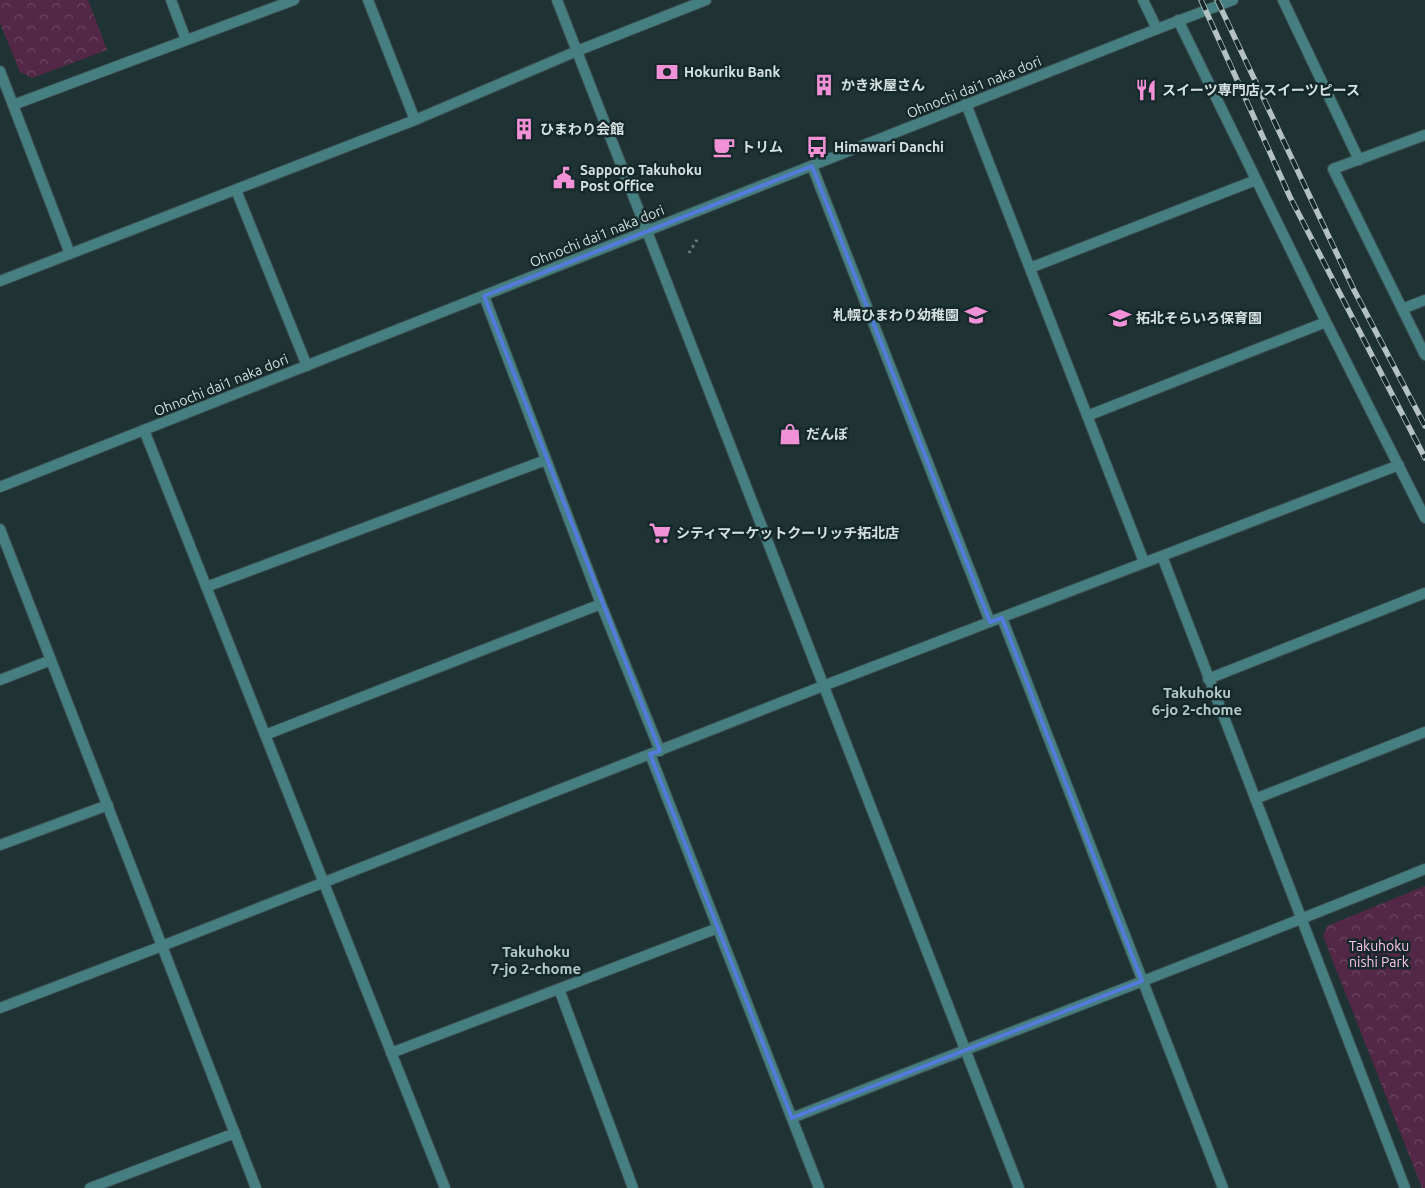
<svg xmlns="http://www.w3.org/2000/svg" width="1425" height="1188" font-family="Ubuntu,'Noto Sans JP',sans-serif">
<defs>
<pattern id="park-crowns" width="20" height="18" patternUnits="userSpaceOnUse" patternTransform="scale(1.25)"><rect width="20" height="18" fill="#522846"/><path d="M2 6a3 3 0 1 1 6 0M12 15a3 3 0 1 1 6 0" fill="none" stroke="#6a4760"/></pattern>
</defs>
<rect width="100%" height="100%" fill="#203334"/>
<!-- park -->
<path fill="url(#park-crowns)" d="M0 0H88L107 50 32 78 20 72 0 23Z
M1425 886V1188H1422L1323 936 1327 926Z"/>
<g fill="none" stroke-linecap="round" stroke-linejoin="round">
<!-- minor casing -->
<g stroke="#3d4f50" stroke-width="12">
<path id="minor" d="M171 0 186 40
M368 0 415 120
M1143 0 1157 29
M1283 0 1359 160
M1178 20 1326 322 1425 518
M0 71 70 254
M966 104 1144 562
M13 105 294 0
M1425 135 1333 169 1425 355
M812 166 990 622
M236 190 307 366
M1030 268 1256 180
M0 281 415 120 577 51 706 0
M484 296 601 604 660 751
M1402 309 1425 300
M1087 416 1326 322
M144 430 445 1188
M0 529 256 1188
M1162 556 1405 1188
M206 587 546 460
M1002 618 1223 1188
M1208 679 1425 593
M0 680 51 660
M265 735 601 604
M650 754 819 1188
M1255 799 1425 732
M0 845 108 805
M559 989 633 1188
M0 1008 162 946 823 686 1399 465
M391 1053 718 928
M792 1118C1003 1034 1215 955 1425 869
M90 1188 235 1133"/>
</g>
<!-- tertiary casing -->
<g stroke="#3d4f50" stroke-width="12">
<path id="tertiary" d="M557 0 1019 1188
M0 487 1157 29 1233 0"/>
</g>
<!-- path -->
<path stroke="#6c7c7d" stroke-width="3" stroke-dasharray="2.5 4" stroke-linecap="butt" d="M689 253 698 238"/>
<!-- minor -->
<use href="#minor" stroke="#457f82" stroke-width="10"/>
<!-- tertiary -->
<use href="#tertiary" stroke="#457f82" stroke-width="10"/>
<!-- rail casing -->
<g stroke="#b4c1c2" stroke-width="5.5">
<path id="rail" d="M1201 0 1290 197 1425 458
M1217 0 1354 290 1425 426"/>
</g>
<!-- rail -->
<use href="#rail" stroke="#16292a" stroke-width="4" stroke-dasharray="11" stroke-linecap="butt"/>
</g>
<!-- marked area -->
<path fill="none" stroke="#547ada" stroke-width="4" stroke-linejoin="round" d="M812 166 990 622 1002 618 1142 981 792 1118 650 754 660 751 484 296Z"/>
<!-- icons -->
<defs>
<g id="bank-bare" transform="scale(1.725)"><path d="M-6-4H6V4H-6ZM0-2.3a2.3 2.3 0 1 0 0 4.6a2.3 2.3 0 1 0 0-4.6Z" fill="#f391d6" stroke="#16292a" stroke-width="2.5" paint-order="stroke"/></g>
<g id="building-bare" transform="scale(1.725)"><path d="M-4-6H4V6H1V3H-1V6H-4ZM-2.5-4.3h1.7v1.8h-1.7ZM.8-4.3h1.7v1.8H.8ZM-2.5-1h1.7V.8h-1.7ZM.8-1h1.7V.8H.8Z" fill="#f391d6" stroke="#16292a" stroke-width="2.5" paint-order="stroke"/></g>
<g id="restaurant-bare" transform="scale(1.725)"><path d="M-5-6h1v4h1v-4h1v4h1v-4h1v5L-1.5 .5V6h-2V.5L-5-1ZM5-6V6H3V1.5H1.5Q1.5-4 5-6Z" fill="#f391d6" stroke="#16292a" stroke-width="2.5" paint-order="stroke"/></g>
<g id="cafe-bare" transform="scale(1.725)"><path d="M-5.5-4.5H6V0H3Q3 3.5 0 3.5H-2.5Q-5.5 3.5-5.5 0ZM3-3.2v2h1.7v-2ZM-6 4.5H4V6H-6Z" fill="#f391d6" stroke="#16292a" stroke-width="2.5" paint-order="stroke"/></g>
<g id="bus-bare" transform="scale(1.725)"><path d="M-5-6H5V4H4V6H2V4H-2V6H-4V4H-5ZM-3.5-4V0h7V-4ZM-3.5 1.2v1.5H-2V1.2ZM2 1.2v1.5H3.5V1.2Z" fill="#f391d6" stroke="#16292a" stroke-width="2.5" paint-order="stroke"/></g>
<g id="civic-bare" transform="scale(1.725)"><path d="M-.6-6.5H3V-4.5H.6V-3L4-1V1h2V6H-6V1h2V-1L-.6-3ZM-1.2 2.5V6h2.4V2.5Z" fill="#f391d6" stroke="#16292a" stroke-width="2.5" paint-order="stroke"/></g>
<g id="school-bare" transform="scale(1.725)"><path d="M0-5L7-2L0 1L-7-2ZM-4 1L0 2.5L4 1V4Q0 6-4 4Z" fill="#f391d6" stroke="#16292a" stroke-width="2.5" paint-order="stroke"/></g>
<g id="shop-bare" transform="scale(1.725)"><path d="M-5-2.5h2.3a2.7 3.5 0 0 1 5.4 0H5L5.5 6h-11ZM-1.5-2.5h3a1.5 2.3 0 0 0-3 0Z" fill="#f391d6" stroke="#16292a" stroke-width="2.5" paint-order="stroke"/></g>
<g id="supermarket-bare" transform="scale(1.725)"><path d="M-6-5.5h2.5l.6 2H6L4.5 2H-2.5L-4.4-4H-6ZM-1.5 3.2a1.3 1.3 0 1 0 .1 0ZM3 3.2a1.3 1.3 0 1 0 .1 0Z" fill="#f391d6" stroke="#16292a" stroke-width="2.5" paint-order="stroke"/></g>
</defs>
<g fill-rule="evenodd">
<use href="#bank-bare" x="667" y="72"/>
<use href="#building-bare" x="824" y="85"/>
<use href="#restaurant-bare" x="1146" y="90"/>
<use href="#building-bare" x="524" y="129"/>
<use href="#cafe-bare" x="724" y="147"/>
<use href="#bus-bare" x="817" y="147"/>
<use href="#civic-bare" x="564" y="178"/>
<use href="#school-bare" x="976" y="315"/>
<use href="#school-bare" x="1120" y="318"/>
<use href="#shop-bare" x="790" y="434"/>
<use href="#supermarket-bare" x="660" y="533"/>
</g>
<g text-anchor="middle" dominant-baseline="central" stroke-width="5" stroke-linejoin="round" paint-order="stroke">
<!-- poi labels -->
<g font-size="14" font-weight="bold" fill="#d4e0e0" stroke="#16292a" text-anchor="start">
<text x="684" y="72">Hokuriku Bank</text>
<text x="841" y="85">かき氷屋さん</text>
<text x="1162" y="90">スイーツ専門店 スイーツピース</text>
<text x="540" y="129">ひまわり会館</text>
<text x="741" y="147">トリム</text>
<text x="834" y="147">Himawari Danchi</text>
<text x="580" y="170">Sapporo Takuhoku<tspan x="580" dy="16">Post Office</tspan></text>
<text x="959" y="315" text-anchor="end">札幌ひまわり幼稚園</text>
<text x="1136" y="318">拓北そらいろ保育園</text>
<text x="806" y="434">だんぼ</text>
<text x="676" y="533">シティマーケットクーリッチ拓北店</text>
</g>
<!-- street labels -->
<g font-size="14" fill="#d4e0e0" stroke="#16292a">
<text transform="translate(974 87) rotate(-22)">Ohnochi dai1 naka dori</text>
<text transform="translate(597 236) rotate(-22)">Ohnochi dai1 naka dori</text>
<text transform="translate(221 385) rotate(-22)">Ohnochi dai1 naka dori</text>
</g>
<!-- park labels -->
<g font-size="14" fill="#ffc3ec" stroke="#16292a">
<text x="1379" y="946">Takuhoku<tspan x="1379" dy="16">nishi Park</tspan></text>
</g>
<!-- neighbourhood labels -->
<g font-size="15" font-weight="bold" fill="#b2c8c9" stroke="#16292a">
<text x="1197" y="692">Takuhoku<tspan x="1197" dy="17">6-jo 2-chome</tspan></text>
<text x="536" y="951">Takuhoku<tspan x="536" dy="17">7-jo 2-chome</tspan></text>
</g>
</g>
</svg>
